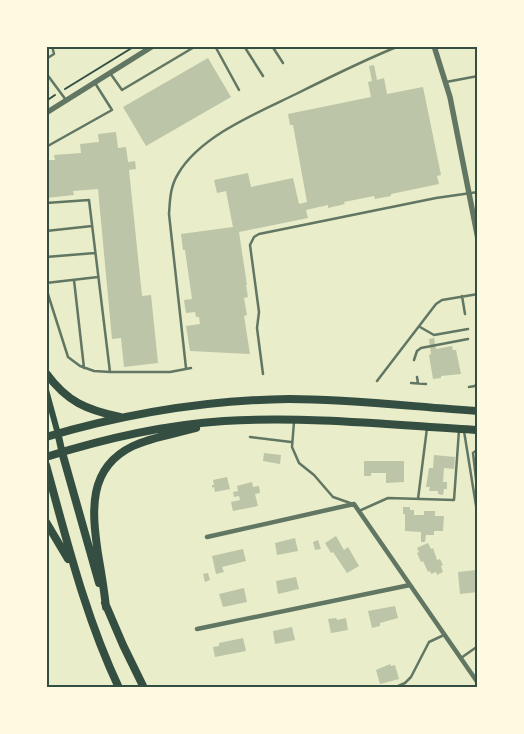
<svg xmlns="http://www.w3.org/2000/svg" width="524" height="734" font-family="Raleway,sans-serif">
<rect width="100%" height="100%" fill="#e9edc9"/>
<!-- building -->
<path fill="#bcc5a7" d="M208 58 231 97 146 146 123 107Z
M374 65 377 80 384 78 387 94 423 87 441 175 437 176 439 184 391 194V196L375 199 374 196 344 202 345 204 328 208V205L306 210 308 218 239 232 247 285H246L248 297 244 298 247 315 244 316 250 354 190 351 186 326 200 324 199 317H196L195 312 186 313 184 300 192 299 185 250H183L181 234 233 227 226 191 217 193 214 180 248 173 251 187 293 178 299 204 307 202 293 125H290L288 114 371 97 368 82 372 81 369 66Z
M116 132 118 148 126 147 128 162 135 161 136 169 129 170 142 296 151 295 158 363 124 367 121 338 112 339 98 189 73 191 74 195 46 198V160H55L54 155 81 153 80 144 99 142 98 134Z
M434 338 436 349 452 346 453 350H456L461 374 441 376V378L433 379 429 355 431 354 429 339Z
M264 453 281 455 280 464 263 461Z
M434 455 455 457 454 469 444 468 443 482H447V489H444L443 495 438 494V491H429L430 487H426L429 468H433Z
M364 461H404V482L386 483V473H371V476H364Z
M227 477 230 489 215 492 214 487 212 488V485H214L213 480Z
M252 482 253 487 259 486 260 493 255 494 258 506 233 511 231 502 240 500 239 496 234 497 233 492 238 491 237 486Z
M403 507H410V510H414V515H424V511H435V516H444L443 531H434V535H426L425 542H421V532L405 531V514H403Z
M336 536 344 550 348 547 359 566 347 573 333 552 331 553 325 543Z
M295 538 298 551 277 555 275 543Z
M318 540 321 549 315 550 313 542Z
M428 543 431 549 433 548 437 560 440 559 443 565 441 566 443 572 437 575 436 572 431 574 430 571 428 572 423 561 421 562 417 553 419 552 417 548Z
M243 549 246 561 222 567 224 572 216 574 212 556Z
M476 570 478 592 460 594 458 572Z
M208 573 210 580 205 582 203 574Z
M296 577 299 589 278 594 276 581Z
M244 588 247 602 223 607 219 594Z
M395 606 398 618 380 623V626L372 628 368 611Z
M336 618 337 620 346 618 348 630 331 633 328 619Z
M292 627 295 640 275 644 273 631Z
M243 638 246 651 215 657 213 647 219 646V643Z
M390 664 391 666 395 665 399 679 380 684 376 670Z"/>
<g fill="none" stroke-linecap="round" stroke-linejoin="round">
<!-- path -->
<path stroke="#344e41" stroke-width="2" d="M65 89 135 46
M46 101 55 95"/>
<!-- service -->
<path stroke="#617663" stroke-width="2.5" d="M215 46 239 90
M244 46 263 76
M272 46 283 63
M46 59 54 54 52 46
M46 73 66 100
M110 73 122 90 196 46
M446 82 478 76
M46 147 112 110 95 83
M46 203 89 200 110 372
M46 231 92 226
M46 257 95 253
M74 280 84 368
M46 283 98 277
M46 288 68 357 80 366 94 371 110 372H170L191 368
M462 296 465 314
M420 327 434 335 468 329
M414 360 417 351 421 348 468 339
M186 368 169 214C170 200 170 187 178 174 200 136 257 113 296 94 330 77 364 60 399 46
M263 374 257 328 259 312 250 245 254 237 259 234 436 198 478 192
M417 377 418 383
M377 381 436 304 442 300 478 294
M411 383 426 384
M469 387 475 386 476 384
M294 422 292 447 299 463 314 475 333 497 353 504
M464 431 478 518
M250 437 291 442
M478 449 473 453 478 496
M418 499 427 428
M359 511 388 498 454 500 459 430
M461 658 478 646
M394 688 405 683 411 677 429 642 444 635"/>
<!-- minor -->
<path stroke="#617663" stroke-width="4.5" d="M207 537 354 504 478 683
M197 629 410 585"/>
<!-- tertiary -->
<path stroke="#617663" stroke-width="5.5" d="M434 46 450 97 478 239
M46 113 153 46"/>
<!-- secondary -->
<path stroke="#344e41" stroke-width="6" d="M46 390 58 434"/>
<!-- primary -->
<path stroke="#344e41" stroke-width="7" d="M58 434 62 452"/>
<!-- trunk -->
<path stroke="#344e41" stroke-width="8" d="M46 373C67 402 87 410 120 417
M46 437C124 414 207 400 289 399 352 399 415 407 478 411
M62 452 99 583
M46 457C103 439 164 425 224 421 309 416 393 425 478 430
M46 465C67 541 85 616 119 688
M46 522 68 559
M105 603 123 645 144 688
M106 607C104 589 101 571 98 554 92 512 87 468 133 446 152 437 175 434 196 428"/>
</g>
<!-- border -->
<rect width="524" height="734" fill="none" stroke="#fefae0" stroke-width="95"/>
<rect x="48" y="48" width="428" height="638" fill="none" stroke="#344e41" stroke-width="2"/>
</svg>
